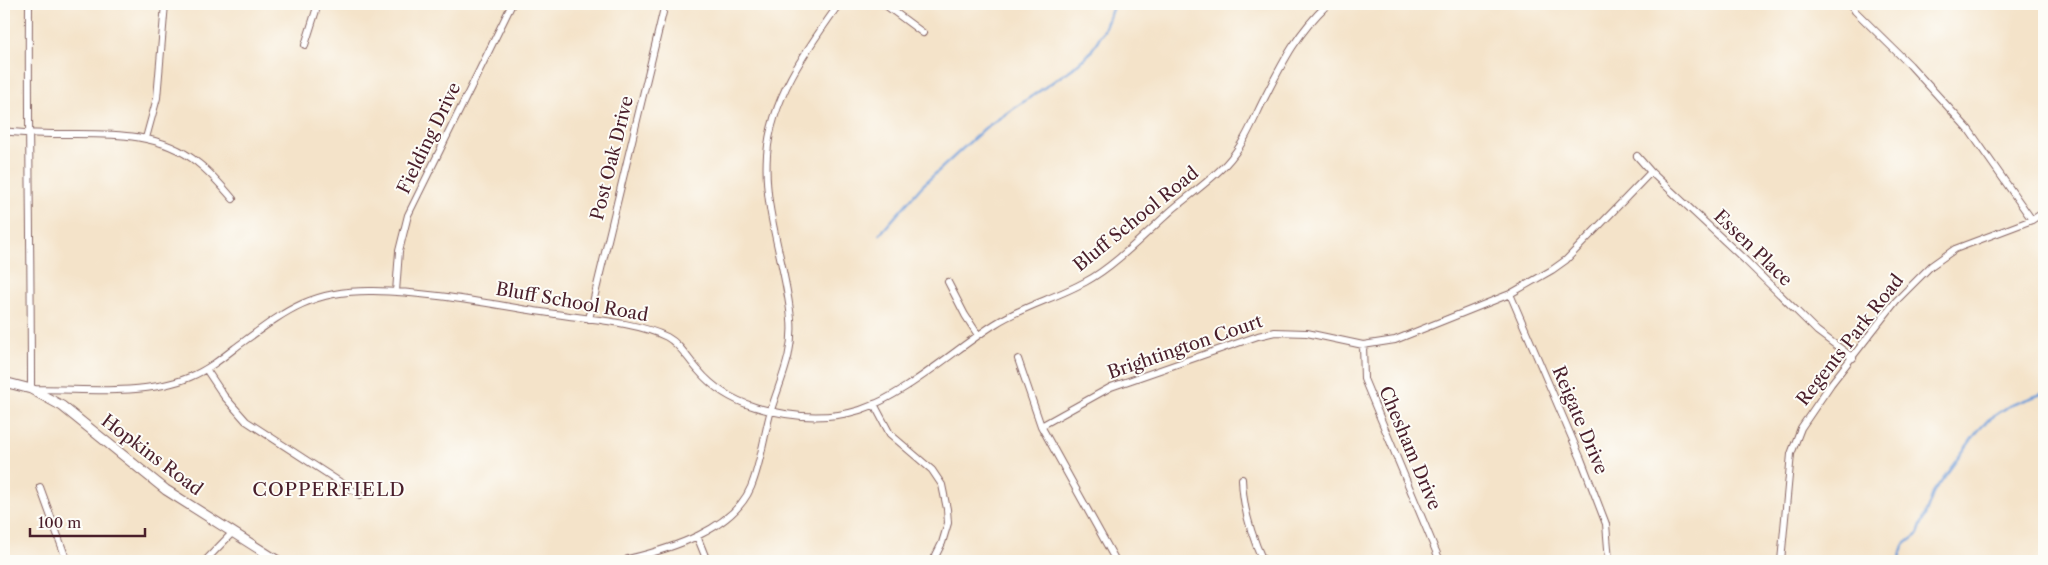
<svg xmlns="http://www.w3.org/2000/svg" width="2048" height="565" font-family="'Libre Caslon Text',serif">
<rect width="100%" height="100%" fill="#fdfcf7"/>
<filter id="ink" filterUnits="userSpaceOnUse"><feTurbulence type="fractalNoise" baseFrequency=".02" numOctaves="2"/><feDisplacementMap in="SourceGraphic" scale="10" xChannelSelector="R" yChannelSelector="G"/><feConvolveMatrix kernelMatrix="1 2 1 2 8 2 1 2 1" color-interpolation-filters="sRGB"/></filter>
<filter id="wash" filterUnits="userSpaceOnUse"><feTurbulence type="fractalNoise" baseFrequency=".0096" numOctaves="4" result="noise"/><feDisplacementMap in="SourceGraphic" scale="20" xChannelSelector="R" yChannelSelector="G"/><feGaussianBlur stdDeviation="1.12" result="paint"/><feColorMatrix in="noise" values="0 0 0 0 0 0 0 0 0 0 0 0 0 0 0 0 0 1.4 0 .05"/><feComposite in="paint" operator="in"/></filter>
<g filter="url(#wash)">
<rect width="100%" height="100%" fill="#f4e3c9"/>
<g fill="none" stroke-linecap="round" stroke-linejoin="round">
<!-- stream -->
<path stroke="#6f9dd8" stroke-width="2.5" d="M880 234 922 186 985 128 1073 68 1090 53 1104 30 1114 4
M1900 561 1901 552 1905 544 1918 534 1934 491 1977 432 1988 420 2009 406 2044 393"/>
</g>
</g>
<g filter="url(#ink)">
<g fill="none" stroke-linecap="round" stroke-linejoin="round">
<!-- street casing -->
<g stroke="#866462" stroke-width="8">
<path id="street" d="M29 4C28 132 31 260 31 389 79 389 146 396 190 377 207 370 221 359 235 348 284 312 309 290 373 291 434 292 494 305 555 314 588 319 637 322 667 337 680 344 688 359 698 370 713 388 732 400 755 407 789 417 825 421 860 410 905 395 954 350 995 324 1023 306 1056 298 1085 282 1115 266 1147 232 1173 209 1191 194 1210 181 1226 164 1242 147 1251 126 1261 105 1281 66 1295 35 1328 4
M884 4 923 33
M1851 4 1855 11 1910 65 1969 130 2032 220
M305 45 318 4
M4 131C67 141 145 119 198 163 211 173 222 186 233 199
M146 138 157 98 165 4
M1637 156 1651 172 1746 261 1817 331 1853 358
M948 282 965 315 978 335
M396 292 399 251 408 215 512 4
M1510 294 1581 459 1606 524 1609 561
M589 319 665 4
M1363 345 1364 379 1440 561
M1018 359 1041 426 1116 561
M206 369 224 396 246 421 360 495
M874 404 890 434 932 470 942 485 947 509 948 523 942 543 933 561
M1041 426 1111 387 1258 336 1275 332 1307 333 1363 345 1395 340 1510 294 1552 270 1566 260 1651 172
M1242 479C1243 509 1251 535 1263 561
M40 487 67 561
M697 536 707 561
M628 559C670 549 733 530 751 487 761 463 764 435 771 410 781 378 794 354 791 319 786 264 763 211 767 155 771 98 807 49 839 4
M205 561 233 532
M1781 561 1791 454 1801 428 1831 384 1896 301 1931 266 1955 249 2032 220 2044 212"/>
</g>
<!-- secondary casing -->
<g stroke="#866462" stroke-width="11">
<path id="secondary" d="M4 382 31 389 62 406 166 490 278 561"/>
</g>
<!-- street -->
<use href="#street" stroke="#fff" stroke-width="6"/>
<!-- secondary -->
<use href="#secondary" stroke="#fff" stroke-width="9"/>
</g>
</g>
<g text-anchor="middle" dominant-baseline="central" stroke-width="4" stroke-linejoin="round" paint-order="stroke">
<!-- street labels -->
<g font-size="18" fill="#4a1f2b" stroke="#fdfcf7">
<text transform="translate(429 138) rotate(-64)">Fielding Drive</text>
<text transform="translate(612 158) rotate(-76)">Post Oak Drive</text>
<text transform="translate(1136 219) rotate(-39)">Bluff School Road</text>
<text transform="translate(1753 248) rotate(44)">Essen Place</text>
<text transform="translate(572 302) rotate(10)">Bluff School Road</text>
<text transform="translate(1850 340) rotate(-52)">Regents Park Road</text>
<text transform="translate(1185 347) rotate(-19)">Brightington Court</text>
<text transform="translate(1580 420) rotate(67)">Reigate Drive</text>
<text transform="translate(1410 448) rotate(67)">Chesham Drive</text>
<text transform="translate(152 455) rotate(37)">Hopkins Road</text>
</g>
<!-- neighbourhood labels -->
<g font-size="19" letter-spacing="1" fill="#4a1f2b" stroke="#fdfcf7">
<text x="329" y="489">COPPERFIELD</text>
</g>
</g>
<!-- margin -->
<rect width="2048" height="565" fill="none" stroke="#fdfcf7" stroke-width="20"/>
<!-- scale -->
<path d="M30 528v8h115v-8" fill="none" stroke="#4a1f2b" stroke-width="2.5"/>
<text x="38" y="528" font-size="15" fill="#4a1f2b" stroke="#fdfcf7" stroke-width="4" paint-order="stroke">100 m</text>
</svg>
